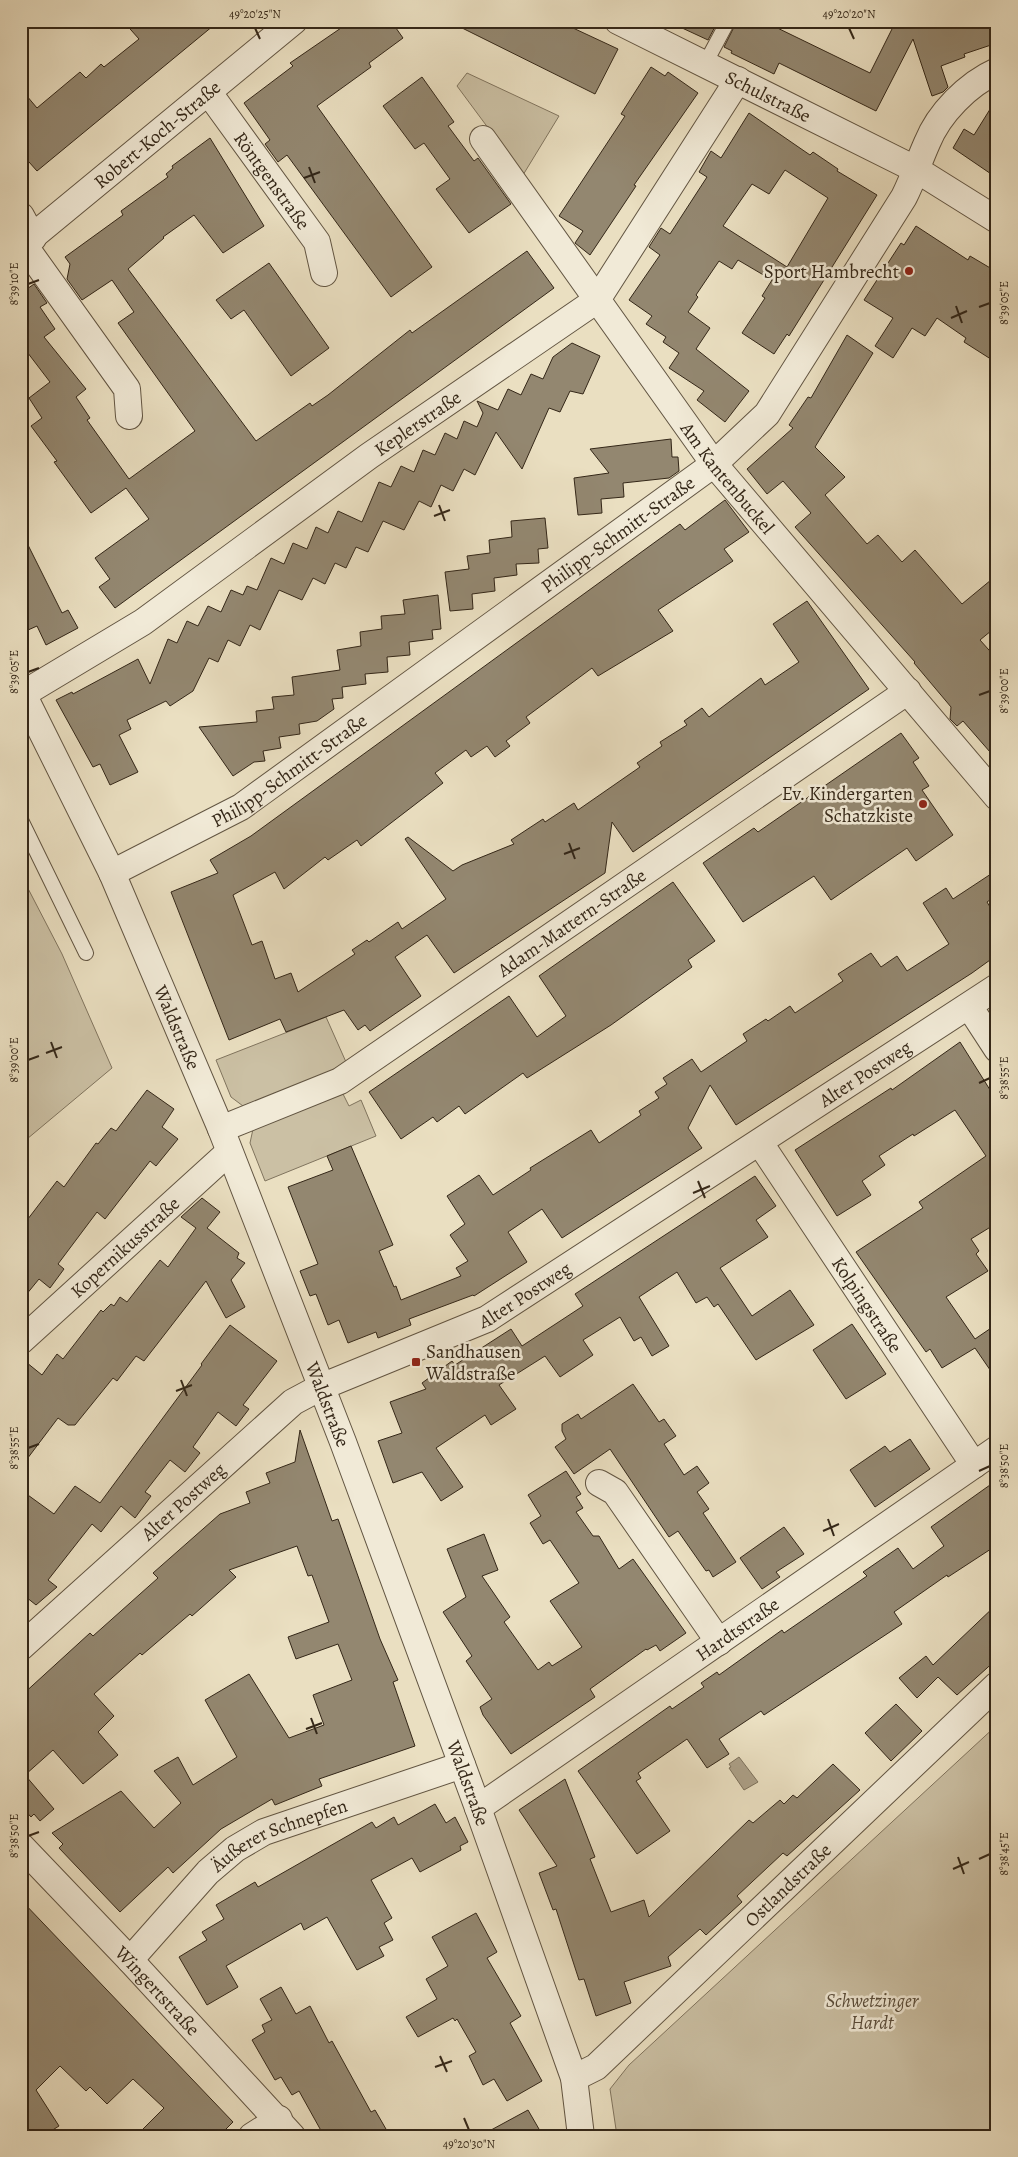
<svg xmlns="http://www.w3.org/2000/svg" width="1018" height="2157" font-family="Alegreya,serif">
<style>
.green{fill:#cbc0a4;stroke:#80745e}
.water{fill:#aca088;stroke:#7c705b}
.building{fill:#938770;stroke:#342718;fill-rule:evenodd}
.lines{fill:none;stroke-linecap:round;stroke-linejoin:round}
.service-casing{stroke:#625542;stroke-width:16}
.minor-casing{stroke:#625542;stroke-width:28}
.service{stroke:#f1ead7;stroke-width:14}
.minor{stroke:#f1ead7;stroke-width:26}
.ticks{fill:none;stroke:#342718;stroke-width:2}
.poi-dot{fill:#8f2418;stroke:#f1ead7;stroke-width:2}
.labels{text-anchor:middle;stroke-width:5;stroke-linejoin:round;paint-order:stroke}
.street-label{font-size:19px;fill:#342718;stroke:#f1ead7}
.poi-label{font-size:19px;fill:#342718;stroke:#f1ead7;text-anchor:end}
.park-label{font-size:19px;font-style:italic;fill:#5a4d3b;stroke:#f1ead7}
.neatline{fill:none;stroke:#342718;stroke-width:2}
.ticks-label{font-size:12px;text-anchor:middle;fill:#342718}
</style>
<rect width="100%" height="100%" fill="#eadfc1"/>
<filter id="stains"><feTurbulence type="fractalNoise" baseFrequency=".004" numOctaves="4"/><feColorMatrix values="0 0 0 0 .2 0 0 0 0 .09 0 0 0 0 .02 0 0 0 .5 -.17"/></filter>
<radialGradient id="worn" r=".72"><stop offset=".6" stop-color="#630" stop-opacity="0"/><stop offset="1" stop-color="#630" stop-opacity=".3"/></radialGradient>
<g class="green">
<polygon points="467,73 559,116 523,175 457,86"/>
<polygon points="21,875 62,954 112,1068 21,1144"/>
<polygon points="326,1017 346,1062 327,1073 243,1106 231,1097 216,1060"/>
<polygon points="343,1094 349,1106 361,1100 376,1136 265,1181 250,1143 253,1129"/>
<polygon points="997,1725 997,2136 617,2136 610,2089 629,2065"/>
</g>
<polygon class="water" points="739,1757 758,1782 744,1790 729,1768 731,1767 729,1764"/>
<g class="building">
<polygon points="123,21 219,21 37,171 21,153 21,89 37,108 80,72 86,78 101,64 104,67 139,39"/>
<polygon points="336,21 391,21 403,38 369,63 371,67 317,106 432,267 391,297 287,155 278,162 265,144 270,140 244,103 293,66 290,63 341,28"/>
<polygon points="448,21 558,21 618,49 595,94"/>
<polygon points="667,21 718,21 708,40"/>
<polygon points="737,21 763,21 870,73 896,21 997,21 997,43 964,54 965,57 941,66 948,87 943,92 932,96 913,39 876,111 779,63 774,74 731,53 732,51 724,47"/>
<polygon points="651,67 665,76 668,72 698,93 634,185 636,186 590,255 575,243 583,231 559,216 625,116 621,114"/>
<polygon points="422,77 454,122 448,126 474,161 478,158 511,204 469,233 436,189 450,179 424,143 415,149 383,106"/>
<polygon points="997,98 997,178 953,148 964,129 974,135"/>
<path d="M 749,113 L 810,155 L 813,152 L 838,169 L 837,171 L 877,195 L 789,336 L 787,334 L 774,354 L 742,333 L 765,298 L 762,296 L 772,280 L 738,260 L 732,269 L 719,261 L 696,295 L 698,297 L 688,312 L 710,328 L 696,349 L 749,391 L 725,422 L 697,400 L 704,391 L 669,368 L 679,353 L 663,342 L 666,337 L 646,324 L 652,316 L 629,300 L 660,255 L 649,247 L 661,228 L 670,234 L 707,177 L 699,172 L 711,151 L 721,158 ZM 785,170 L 828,198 L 787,267 L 723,226 L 752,184 L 769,194 Z"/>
<polygon points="210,138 264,226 223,253 194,215 163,237 164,238 128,269 256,441 310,403 312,406 328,395 410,330 412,333 527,251 554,288 115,608 99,587 110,579 95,558 149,519 126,488 91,513 54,462 57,461 31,426 42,418 29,398 50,382 21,344 21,281 27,289 34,284 47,303 40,307 55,329 44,337 86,389 76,397 90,418 87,420 129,479 195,431 118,323 134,312 112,280 82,300 67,279 70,264 65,257 123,215 121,211 168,177 166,174 173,168 172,166"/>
<polygon points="916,226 968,260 970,256 997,272 997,363 964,342 966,338 937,318 925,336 912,328 893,358 875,346 893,318 864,300 901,243 904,245"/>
<polygon points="269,263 329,348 291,376 244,310 231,319 216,300"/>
<polygon points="847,335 873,353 815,447 845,477 825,495 867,544 878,535 902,562 915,550 962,604 997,575 997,626 980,640 997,659 997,760 963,721 957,726 950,719 951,707 914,663 915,662 795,527 811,513 783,481 767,494 747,469 793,428 789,425 808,397 811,398"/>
<polygon points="572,343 600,356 583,394 570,391 560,412 549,408 522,469 496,432 475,475 464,469 453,491 441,485 431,507 419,501 404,530 383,521 368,552 356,547 346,568 335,563 325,584 313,578 302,600 279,590 260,630 250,625 240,646 228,640 218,662 209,658 193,691 170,706 166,701 127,720 131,729 119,735 138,772 110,785 100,764 93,767 56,700 72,692 73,694 138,659 150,684 168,639 177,643 187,621 198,626 208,606 221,612 231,590 243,595 247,586 257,590 271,558 284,564 293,543 307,549 316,527 328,533 338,511 362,522 379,482 391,487 401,466 414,472 423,450 435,455 445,433 457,439 464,421 477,427 483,413 477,401 498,410 508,389 521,395 531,374 543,379 553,357"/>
<polygon points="671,439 672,457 678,457 679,471 669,478 623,483 624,497 601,499 602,513 578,515 574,478 609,473 590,449"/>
<polygon points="725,500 749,532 724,549 733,561 658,610 673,631 598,676 592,668 526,717 530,723 506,741 510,746 495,757 487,746 471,757 466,750 435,773 443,783 361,846 357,840 328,860 325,857 284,889 275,872 233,895 252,945 262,941 275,979 291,973 298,992 355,954 352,950 367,940 369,942 398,922 402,929 446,899 405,839 408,837 453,871 462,865 514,844 511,840 543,819 545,822 574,803 578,810 640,767 637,763 662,746 660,742 687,725 684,721 702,708 709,717 761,678 765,685 799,662 773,624 807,601 869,689 633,852 612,822 605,873 454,973 427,935 395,957 421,996 370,1031 365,1025 358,1030 344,1010 286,1032 280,1019 229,1040 171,892 218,873 210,860 251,836 680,524 685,530"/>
<polygon points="545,518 548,548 538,549 539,563 516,564 517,575 494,578 495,591 472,594 473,609 450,611 445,572 469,569 467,556 490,553 489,540 512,537 511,521"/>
<polygon points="21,531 62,613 68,610 78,628 46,645 37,626 28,630 21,616"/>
<polygon points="438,595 441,629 432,630 433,639 409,642 410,655 387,657 388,672 365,674 366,684 342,687 343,698 332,699 334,709 317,721 299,724 300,734 279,737 281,748 263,751 265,761 254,762 233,776 199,727 257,722 256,711 274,709 272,697 294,695 292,677 340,670 337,650 361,646 360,632 382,629 381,616 405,614 403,600"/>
<polygon points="901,733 919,758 913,762 929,786 922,790 953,835 916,861 907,848 831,900 814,876 743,922 703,863 754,828 758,832"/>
<polygon points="997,870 997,895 987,902 997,918 997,955 972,973 736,1125 710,1085 688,1128 702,1148 562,1238 542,1209 508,1232 527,1262 474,1296 473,1295 409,1319 411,1325 378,1338 376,1332 348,1343 339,1320 328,1325 316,1294 310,1296 300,1271 318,1264 288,1187 333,1170 327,1156 351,1146 393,1245 379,1251 394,1287 396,1286 401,1300 461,1276 456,1268 468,1261 450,1235 465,1224 447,1196 479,1175 493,1195 531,1170 530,1168 591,1130 599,1143 641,1115 639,1111 659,1098 655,1092 667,1084 663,1078 692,1059 701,1072 747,1041 743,1034 766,1019 768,1021 790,1006 795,1013 843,981 838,974 871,953 881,967 897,956 907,971 949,944 923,903 946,888 953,899"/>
<polygon points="673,882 715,941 688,960 692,967 611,1025 527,1078 523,1073 465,1114 459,1106 437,1122 433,1117 401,1139 369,1092 509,996 537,1037 566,1016 539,976"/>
<polygon points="960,1042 997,1101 997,1223 971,1239 979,1251 976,1254 988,1271 946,1297 975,1339 997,1324 997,1380 975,1348 942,1368 930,1349 926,1352 856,1252 923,1208 919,1202 986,1156 955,1110 914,1136 913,1134 879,1156 885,1165 862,1181 871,1195 837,1216 795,1150 891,1088 892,1090"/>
<polygon points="147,1090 174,1109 162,1127 178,1139 156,1166 150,1161 105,1219 97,1212 58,1264 64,1269 50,1288 39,1279 21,1301 21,1228 57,1181 64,1187 96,1143 98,1144 111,1128 116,1131"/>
<polygon points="755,1176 776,1206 756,1220 768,1237 720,1268 752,1316 790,1290 814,1325 756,1360 718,1304 714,1307 707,1297 696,1303 677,1272 639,1297 669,1346 652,1356 641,1337 634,1341 620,1317 583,1340 593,1355 560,1377 545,1356 499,1385 516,1409 491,1425 485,1415 436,1448 463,1487 441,1501 422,1472 393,1483 378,1441 402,1433 390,1402 426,1389 422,1383 452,1361 455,1365 511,1329 522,1346 583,1306 575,1294"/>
<polygon points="202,1198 220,1212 207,1228 239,1253 237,1258 245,1263 231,1280 245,1307 226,1318 206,1281 144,1361 136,1356 117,1381 113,1378 75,1425 68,1425 58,1418 21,1467 21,1358 42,1375 57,1354 63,1359 101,1310 103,1312 111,1304 114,1306 120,1297 127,1302 160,1260 168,1267 196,1228 181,1217"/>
<polygon points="852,1324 886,1374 846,1399 813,1350"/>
<polygon points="230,1325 277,1361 243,1405 249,1409 236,1426 218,1412 193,1447 200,1453 185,1472 170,1460 145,1492 151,1496 135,1518 121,1506 101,1532 92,1524 48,1580 57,1587 36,1605 21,1593 21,1490 54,1514 75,1486 100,1503 202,1365 201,1364"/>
<polygon points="633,1384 659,1422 664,1419 676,1436 664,1444 684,1475 697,1466 709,1483 697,1492 709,1509 703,1513 736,1562 713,1577 709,1570 706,1571 678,1531 669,1537 610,1449 574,1474 555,1447 566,1439 562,1431 562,1424 578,1414 581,1419"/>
<polygon points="300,1430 332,1521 338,1519 380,1639 398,1680 393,1682 415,1746 319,1779 322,1786 275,1805 272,1799 221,1829 173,1873 168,1867 120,1912 59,1848 63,1844 52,1833 121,1791 154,1828 181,1803 154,1771 178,1757 193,1785 237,1757 205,1700 249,1674 289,1738 324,1725 313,1695 352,1680 338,1644 296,1659 288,1637 329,1622 312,1575 308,1576 297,1546 229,1570 236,1577 192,1616 190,1614 142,1655 140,1653 94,1694 114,1716 98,1732 118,1755 83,1784 53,1750 25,1775 54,1809 40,1821 34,1814 31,1817 21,1806 21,1696 90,1633 93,1636 158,1578 153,1573 220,1514 250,1503 246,1492 270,1483 266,1473 295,1462"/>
<polygon points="910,1439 930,1469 875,1507 850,1470 885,1446 890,1452"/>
<polygon points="566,1471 581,1494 576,1497 583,1508 576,1512 593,1536 599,1536 619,1569 633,1559 686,1633 660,1651 656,1645 647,1650 646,1649 590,1689 595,1697 511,1754 483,1715 480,1707 492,1699 466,1661 472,1656 443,1612 466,1597 447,1549 484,1534 498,1570 482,1576 510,1617 504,1622 538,1670 549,1662 552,1666 582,1647 550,1601 579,1583 550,1540 543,1544 530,1523 541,1516 528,1495"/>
<polygon points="997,1480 997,1545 948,1577 947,1575 894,1612 902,1624 764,1715 761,1711 719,1739 729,1754 707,1768 687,1739 638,1773 641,1778 636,1781 670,1831 637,1854 578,1771 670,1706 672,1709 704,1687 701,1683 717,1672 719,1675 782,1630 784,1633 867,1576 863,1572 898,1548 913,1569 944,1546 931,1527"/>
<polygon points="784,1527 804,1554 776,1572 780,1577 762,1589 740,1558"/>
<polygon points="997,1604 997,1659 957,1695 938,1677 917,1698 899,1678 926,1656 933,1665"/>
<polygon points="896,1704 922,1731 891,1761 865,1733"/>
<polygon points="833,1764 860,1790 787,1856 783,1853 737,1896 742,1902 706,1935 700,1929 668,1957 671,1966 624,1982 631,2003 596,2016 584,1979 579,1980 556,1909 553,1910 539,1873 557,1866 519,1810 565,1779 595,1857 590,1859 611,1912 644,1900 649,1917 749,1820 753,1823 780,1800 784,1804 793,1795 797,1798"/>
<polygon points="435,1804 446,1823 455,1817 468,1842 460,1846 461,1850 420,1872 412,1858 371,1880 392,1918 384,1923 393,1940 379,1947 384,1956 357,1970 327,1917 304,1930 301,1923 226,1966 238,1987 207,2005 179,1957 207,1940 202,1932 224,1919 216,1905 255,1882 258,1887 372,1822 376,1828 394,1817 398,1825"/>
<polygon points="21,1900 233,2122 219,2136 136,2136 164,2108 133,2079 107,2104 90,2087 86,2091 60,2066 36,2090 59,2126 43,2136 21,2136"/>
<polygon points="476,1913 497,1952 487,1958 521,2016 510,2023 542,2081 507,2101 494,2079 483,2085 469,2056 476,2052 457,2019 455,2021 453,2018 418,2037 406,2017 437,1999 426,1979 448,1966 432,1937"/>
<polygon points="281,1987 296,2014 310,2006 329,2043 332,2041 371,2112 375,2110 390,2136 324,2136 299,2091 292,2095 281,2077 275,2080 252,2040 265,2032 262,2025 272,2020 260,1999"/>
<polygon points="528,2110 543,2136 480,2136"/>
</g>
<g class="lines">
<defs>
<g id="service">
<polyline points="705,64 728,21"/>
<polyline points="21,820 86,953"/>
</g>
<g id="minor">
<path id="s1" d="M 618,21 L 917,170 L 997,220"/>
<path id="s2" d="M 209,93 L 317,242 L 324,273"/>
<path id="s3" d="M 483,139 L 714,464 L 997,797"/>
<polyline points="21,216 33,238"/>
<polyline points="24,245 127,389 129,416"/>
<path id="s4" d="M 21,246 L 294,21"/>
<path id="s5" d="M 21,690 L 112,873 L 221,1129 L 343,1442 L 478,1808 L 574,2078 L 581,2136"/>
<path id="s6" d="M 23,694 L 143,622 L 369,456 L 597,300 L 738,80"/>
<path id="s7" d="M 112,873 L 241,807 L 714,464 L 767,414 L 904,197 C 913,179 919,161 927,143 C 939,113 968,84 997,71"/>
<polyline points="969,1006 997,1049"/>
<path id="s8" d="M 221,1129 L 340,1081 L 908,691"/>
<path id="s9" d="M 760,1143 L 974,1465"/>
<path id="s10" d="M 21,1341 L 229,1152"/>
<polyline points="599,1483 615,1492 719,1642"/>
<path id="s11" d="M 21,1647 L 293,1402 L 321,1387 L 487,1319 L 997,987"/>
<path id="s12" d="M 478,1808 L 997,1449"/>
<path id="s13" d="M 21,1846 L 130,1960 L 292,2136"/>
<path id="s14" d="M 130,1960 L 208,1872 L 235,1849 L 264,1832 L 462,1765"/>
<path id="s15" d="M 574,2078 L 596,2067 L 997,1685"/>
<polyline points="252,2136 279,2119"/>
</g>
</defs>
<use href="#service" class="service-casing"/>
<use href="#minor" class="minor-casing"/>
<use href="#service" class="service"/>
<use href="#minor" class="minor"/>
</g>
<path class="ticks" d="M 255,28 L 260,39M 849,28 L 854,39M 309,167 L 315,183M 304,178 L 320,172M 28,284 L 39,280M 956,306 L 962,323M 979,307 L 990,303M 951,318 L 967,311M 439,505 L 445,521M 434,516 L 450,510M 28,672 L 39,668M 979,695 L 990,691M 569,843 L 575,859M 564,854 L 580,848M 51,1042 L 57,1058M 46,1053 L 62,1047M 28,1060 L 39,1056M 979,1083 L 990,1078M 698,1181 L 705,1198M 693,1193 L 710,1186M 181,1380 L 187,1396M 176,1391 L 192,1385M 28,1448 L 39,1444M 979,1471 L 990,1466M 828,1519 L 834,1536M 823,1531 L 839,1524M 311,1718 L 317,1734M 306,1729 L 322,1723M 28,1836 L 39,1832M 958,1857 L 964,1874M 979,1859 L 990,1854M 953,1869 L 969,1862M 440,2056 L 447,2072M 435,2067 L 452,2061M 464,2118 L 469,2130"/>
<g class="poi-dot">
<circle cx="909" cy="271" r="5"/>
<circle cx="923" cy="804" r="5"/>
<rect x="411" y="1357" width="10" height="10" rx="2.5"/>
</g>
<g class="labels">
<g class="street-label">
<text dy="7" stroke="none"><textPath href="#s1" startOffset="168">Schulstraße</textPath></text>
<text dy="7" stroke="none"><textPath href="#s4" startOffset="176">Robert-Koch-Straße</textPath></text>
<text dy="7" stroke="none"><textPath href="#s2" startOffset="108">Röntgenstraße</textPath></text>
<text dy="7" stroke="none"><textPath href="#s6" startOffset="479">Keplerstraße</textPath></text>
<text dy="7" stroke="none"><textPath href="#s3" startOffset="418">Am Kantenbuckel</textPath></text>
<text dy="7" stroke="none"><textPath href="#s7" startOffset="610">Philipp-Schmitt-Straße</textPath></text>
<text dy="7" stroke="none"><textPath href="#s7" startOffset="205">Philipp-Schmitt-Straße</textPath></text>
<text dy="7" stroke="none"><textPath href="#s8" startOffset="409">Adam-Mattern-Straße</textPath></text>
<text dy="7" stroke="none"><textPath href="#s5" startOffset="372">Waldstraße</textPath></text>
<text dy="7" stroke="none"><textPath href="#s11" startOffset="1028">Alter Postweg</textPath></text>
<text dy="7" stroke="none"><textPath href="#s10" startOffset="140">Kopernikusstraße</textPath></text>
<text dy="7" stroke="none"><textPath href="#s11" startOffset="622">Alter Postweg</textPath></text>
<text dy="7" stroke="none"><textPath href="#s9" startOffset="194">Kolpingstraße</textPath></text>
<text dy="7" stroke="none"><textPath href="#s5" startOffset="778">Waldstraße</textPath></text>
<text dy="7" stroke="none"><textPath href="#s11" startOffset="218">Alter Postweg</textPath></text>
<text dy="7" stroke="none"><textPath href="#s12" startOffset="315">Hardtstraße</textPath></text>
<text dy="7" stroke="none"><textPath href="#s5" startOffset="1182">Waldstraße</textPath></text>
<text dy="7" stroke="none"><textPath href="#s14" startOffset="199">Äußerer Schnepfen</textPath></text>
<text dy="7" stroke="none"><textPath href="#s15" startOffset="289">Ostlandstraße</textPath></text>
<text dy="7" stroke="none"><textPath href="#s13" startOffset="199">Wingertstraße</textPath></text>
</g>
<g class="poi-label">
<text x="899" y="278">Sport Hambrecht</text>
<text x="913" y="800">Ev. Kindergarten<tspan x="913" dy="22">Schatzkiste</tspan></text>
<text x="426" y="1358" text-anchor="start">Sandhausen<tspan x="426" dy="22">Waldstraße</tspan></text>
</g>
<g class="park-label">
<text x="872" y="2007">Schwetzinger<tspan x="872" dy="22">Hardt</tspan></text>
</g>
</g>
<rect width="1018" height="2157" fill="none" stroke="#eadfc1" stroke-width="55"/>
<rect x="28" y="28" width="962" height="2102" class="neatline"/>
<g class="ticks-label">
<text x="255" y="18">49°20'25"N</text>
<text x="849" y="18">49°20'20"N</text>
<text transform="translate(14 284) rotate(-90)" y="4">8°39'10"E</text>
<text transform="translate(1004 303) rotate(-90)" y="4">8°39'05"E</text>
<text transform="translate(14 672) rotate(-90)" y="4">8°39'05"E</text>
<text transform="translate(1004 691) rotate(-90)" y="4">8°39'00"E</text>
<text transform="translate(14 1060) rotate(-90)" y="4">8°39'00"E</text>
<text transform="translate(1004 1078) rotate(-90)" y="4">8°38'55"E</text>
<text transform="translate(14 1448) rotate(-90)" y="4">8°38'55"E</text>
<text transform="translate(1004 1466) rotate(-90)" y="4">8°38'50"E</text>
<text transform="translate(14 1836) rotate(-90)" y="4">8°38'50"E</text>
<text transform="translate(1004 1854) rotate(-90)" y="4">8°38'45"E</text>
<text x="469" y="2148">49°20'30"N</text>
</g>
<rect width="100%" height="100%" filter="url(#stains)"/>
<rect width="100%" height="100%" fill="url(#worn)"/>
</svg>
